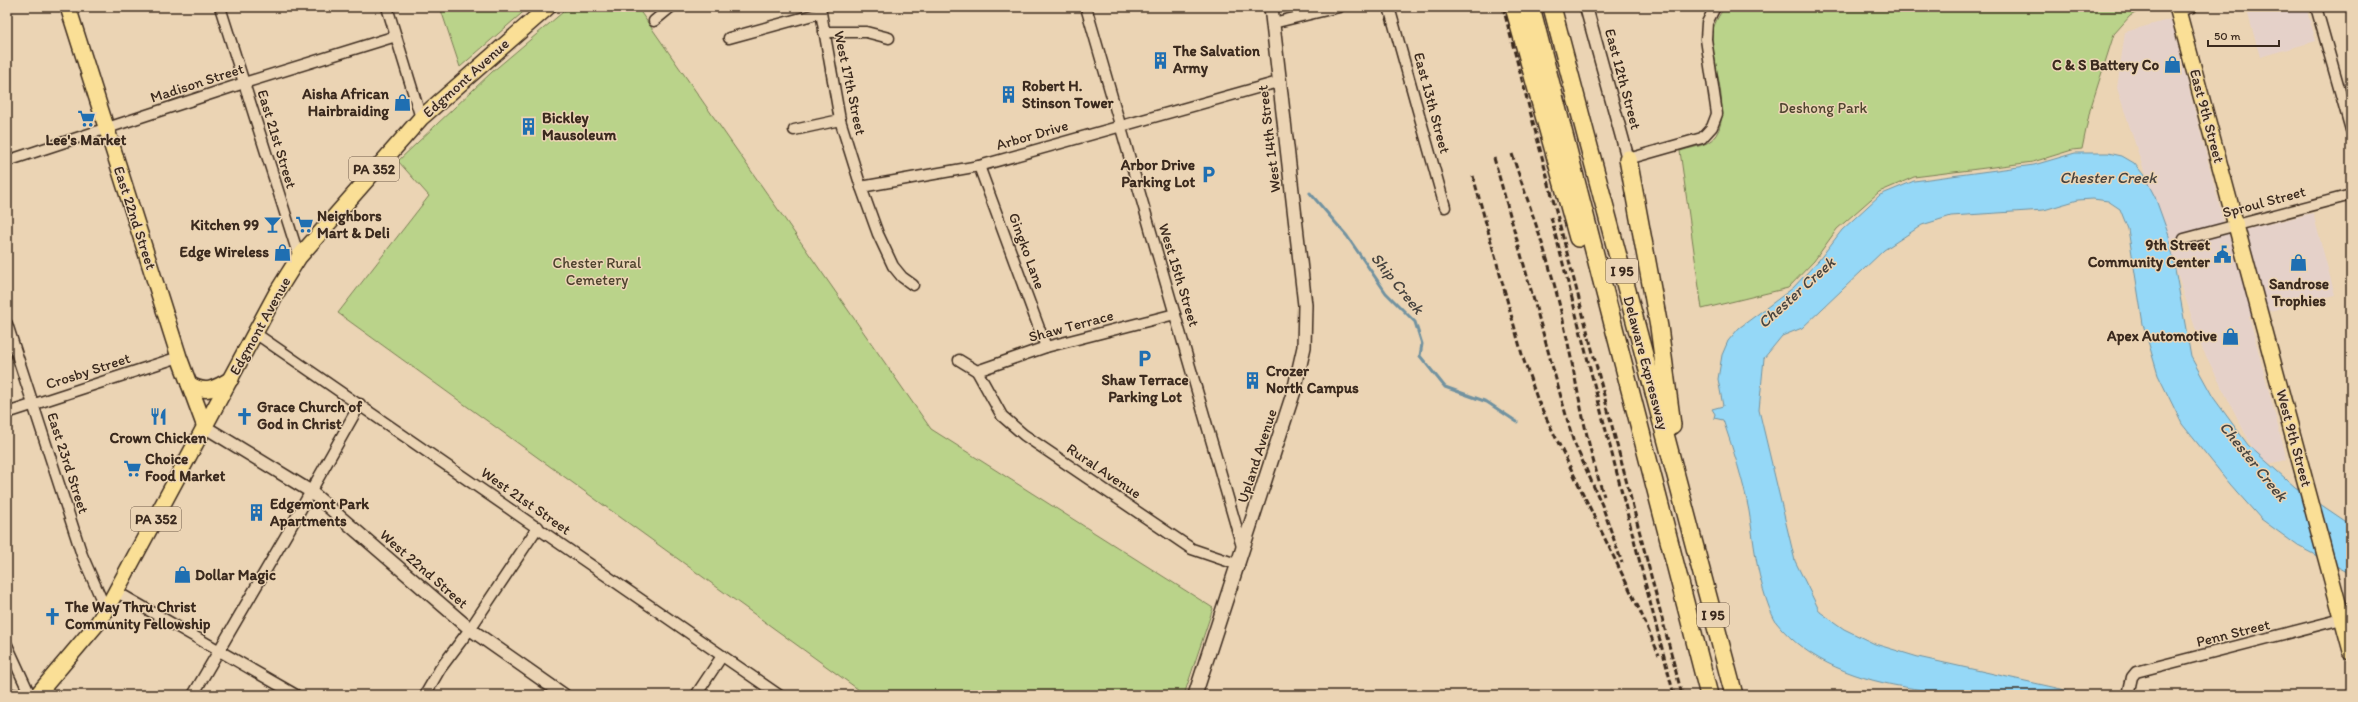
<svg xmlns="http://www.w3.org/2000/svg" width="2358" height="702" font-family="Itim,sans-serif">
<style>
.built{fill:#e5d1c9}
.green{fill:#bad38a;stroke:#7a7e54}
.water{fill:#95d8f7;stroke:#7192a0}
.lines{fill:none;stroke-linecap:round;stroke-linejoin:round}
.stream{stroke:#7192a0;stroke-width:3}
.minor-casing{stroke:#3b2a1e;stroke-width:13}
.tertiary-casing{stroke:#3b2a1e;stroke-width:15}
.secondary-casing{stroke:#3b2a1e;stroke-width:16}
.primary-casing{stroke:#3b2a1e;stroke-width:18}
.motorway-casing{stroke:#3b2a1e;stroke-width:20}
.minor{stroke:#ebd4b4;stroke-width:10}
.tertiary{stroke:#ebd4b4;stroke-width:12}
.secondary{stroke:#ebd4b4;stroke-width:13}
.primary{stroke:#fadf96;stroke-width:15}
.motorway{stroke:#fadf96;stroke-width:17}
.rail{stroke:#3b2a1e;stroke-width:3;stroke-dasharray:6 3;stroke-linecap:butt}
.labels{text-anchor:middle;stroke-width:3;stroke-linejoin:round;paint-order:stroke}
.shield{fill:#ebd4b4;stroke:#705d4b;stroke-width:1}
.shield-label{font-size:14px;font-weight:bold;fill:#3b2a1e}
.poi-label{font-size:15px;font-weight:bold;fill:#3b2a1e;stroke:#ebd4b4;text-anchor:start}
.street-label{font-size:15px;fill:#3b2a1e;stroke:#ebd4b4}
.park-label{font-size:15px;fill:#4e432e;stroke:#ebd4b4}
.water-label{font-size:16px;font-style:italic;fill:#48443f;stroke:#ebd4b4}
</style>
<rect width="100%" height="100%" fill="#ebd4b4"/>
<filter id="ink" filterUnits="userSpaceOnUse"><feTurbulence type="fractalNoise" baseFrequency=".025" numOctaves="2"/><feDisplacementMap in="SourceGraphic" scale="8" xChannelSelector="R" yChannelSelector="G"/><feConvolveMatrix kernelMatrix="1 2 1 2 8 2 1 2 1" color-interpolation-filters="sRGB"/></filter>
<g filter="url(#ink)">
<g class="built">
<polygon points="2246,7 2306,7 2316,41 2260,57"/>
<polygon points="2171,19 2227,234 2313,213 2335,295 2249,316 2287,460 2261,465 2201,346 2117,88 2125,32"/>
</g>
<g class="green">
<polygon points="440,7 529,7 460,67"/>
<polygon points="569,7 637,7 931,429 1213,608 1184,695 866,695 338,313 429,196 398,161 492,72"/>
<path d="M 1725,7 L 2146,7 L 2130,16 L 2114,34 L 2090,110 L 2082,149 L 2072,150 L 2033,162 L 1914,177 L 1879,192 L 1837,229 L 1814,261 L 1788,288 L 1702,309 L 1680,151 C 1689,148 1699,147 1707,143 C 1738,127 1711,62 1712,35 C 1713,25 1719,15 1725,7 Z"/>
</g>
<path class="water" d="M 2075,153 L 2108,153 L 2122,156 L 2134,163 L 2143,174 L 2155,197 L 2169,236 L 2191,357 L 2213,397 L 2248,445 L 2295,487 L 2351,525 L 2351,574 L 2298,546 L 2261,519 L 2230,484 L 2182,424 L 2158,375 L 2143,324 L 2128,229 L 2120,209 L 2108,201 L 2093,199 L 2078,200 L 2044,210 L 1951,216 L 1922,225 L 1884,250 L 1802,328 L 1782,336 L 1764,358 L 1759,410 L 1795,561 L 1820,612 L 1844,629 L 1875,644 L 1918,657 L 2061,689 L 2077,695 C 1979,695 1839,702 1776,622 C 1770,612 1765,596 1762,585 C 1755,561 1753,535 1749,511 C 1743,480 1733,449 1723,420 L 1714,418 L 1715,414 L 1712,409 L 1723,406 L 1718,379 L 1722,355 L 1728,341 L 1739,328 L 1793,288 L 1819,260 L 1842,230 L 1880,195 L 1914,181 L 2034,165 Z"/>
<g class="lines">
<polyline class="stream" points="1310,193 1347,236 1386,293 1415,322 1422,344 1420,356 1445,387 1487,402 1517,422"/>
<defs>
<g id="minor">
<polyline points="220,7 299,257"/>
<polyline points="387,7 421,118"/>
<polyline points="820,7 840,120 861,187 878,234 893,266 902,277 913,285"/>
<polyline points="1086,7 1243,550"/>
<polyline points="1389,7 1445,207"/>
<polyline points="2316,7 2351,130"/>
<polyline points="2178,11 2192,7"/>
<polyline points="654,21 671,7"/>
<polyline points="1273,23 1339,7"/>
<polyline points="824,32 866,32 889,38"/>
<polyline points="729,38 820,13"/>
<polyline points="794,130 840,120"/>
<polyline points="1628,159 1702,138 1712,127 1717,114 1706,39 1707,23 1715,7"/>
<polyline points="7,161 244,83 396,36"/>
<polyline points="979,166 1046,347"/>
<polyline points="861,187 979,166 1278,82"/>
<polyline points="2184,239 2351,195"/>
<polyline points="7,324 82,555 106,610"/>
<polyline points="255,333 779,695"/>
<polyline points="959,360 977,371 1002,416 1024,435 1192,549 1239,565"/>
<polyline points="977,371 1046,347 1175,314"/>
<polyline points="7,413 179,357"/>
<polyline points="117,592 296,695"/>
<polyline points="7,645 30,695"/>
<polyline points="7,693 17,695"/>
<polyline points="193,695 288,532 360,404"/>
<polyline points="425,695 440,669 470,629 538,527"/>
<polyline points="696,695 722,656"/>
<polyline points="2128,695 2132,677 2136,672 2342,619"/>
</g>
<g id="tertiary">
<polyline points="1586,7 1628,159"/>
<polyline points="205,427 310,491 470,629 564,695"/>
</g>
<polyline id="secondary" points="1195,695 1294,391 1304,347 1305,305 1271,7"/>
<g id="primary">
<polyline points="68,7 179,357 205,427"/>
<polyline points="2177,7 2351,651"/>
<path d="M 189,384 C 205,394 215,389 231,379"/>
<polyline points="37,695 97,624 106,610 277,292 299,257 421,118 548,7"/>
</g>
<g id="motorway">
<polyline points="1514,7 1578,238"/>
<polyline points="1531,7 1709,695"/>
<polyline points="1552,7 1734,695"/>
<polyline points="1628,159 1659,327 1672,425"/>
</g>
</defs>
<use href="#minor" class="minor-casing"/>
<use href="#tertiary" class="tertiary-casing"/>
<use href="#secondary" class="secondary-casing"/>
<use href="#primary" class="primary-casing"/>
<use href="#motorway" class="motorway-casing"/>
<use href="#minor" class="minor"/>
<use href="#tertiary" class="tertiary"/>
<use href="#secondary" class="secondary"/>
<use href="#primary" class="primary"/>
<use href="#motorway" class="motorway"/>
<g class="rail">
<polyline points="1503,7 1682,695"/>
<path d="M 1512,154 C 1530,208 1550,261 1562,316 C 1576,376 1584,438 1604,496"/>
<polyline points="1494,158 1573,440 1602,505 1622,563"/>
<polyline points="1473,176 1523,358 1538,401 1641,613 1659,655"/>
<polyline points="1551,217 1674,695"/>
</g>
</g>
</g>
<defs>
<symbol id="building-bare" viewBox="-9 -9 18 18"><path d="M-4-6H4V6H1V3H-1V6H-4ZM-2.5-4.3h1.7v1.8h-1.7ZM.8-4.3h1.7v1.8H.8ZM-2.5-1h1.7V.8h-1.7ZM.8-1h1.7V.8H.8Z" fill="#1f6fb2" stroke="#ebd4b4" stroke-width="2.5" paint-order="stroke"/></symbol>
<symbol id="shop-bare" viewBox="-9 -9 18 18"><path d="M-5-2.5h2.3a2.7 3.5 0 0 1 5.4 0H5L5.5 6h-11ZM-1.5-2.5h3a1.5 2.3 0 0 0-3 0Z" fill="#1f6fb2" stroke="#ebd4b4" stroke-width="2.5" paint-order="stroke"/></symbol>
<symbol id="supermarket-bare" viewBox="-9 -9 18 18"><path d="M-6-5.5h2.5l.6 2H6L4.5 2H-2.5L-4.4-4H-6ZM-1.5 3.2a1.3 1.3 0 1 0 .1 0ZM3 3.2a1.3 1.3 0 1 0 .1 0Z" fill="#1f6fb2" stroke="#ebd4b4" stroke-width="2.5" paint-order="stroke"/></symbol>
<symbol id="parking-bare" viewBox="-9 -9 18 18"><path d="M-3.5-5.5H1a3.5 3.5 0 0 1 0 7H-1V5.5H-3.5ZM-1-3.4V-.6H.8a1.4 1.4 0 0 0 0-2.8Z" fill="#1f6fb2" stroke="#ebd4b4" stroke-width="2.5" paint-order="stroke"/></symbol>
<symbol id="bar-bare" viewBox="-9 -9 18 18"><path d="M-6-5H6L.8 .8V4.5H3.5V6h-7V4.5H-.8V.8Z" fill="#1f6fb2" stroke="#ebd4b4" stroke-width="2.5" paint-order="stroke"/></symbol>
<symbol id="civic-bare" viewBox="-9 -9 18 18"><path d="M-.6-6.5H3V-4.5H.6V-3L4-1V1h2V6H-6V1h2V-1L-.6-3ZM-1.2 2.5V6h2.4V2.5Z" fill="#1f6fb2" stroke="#ebd4b4" stroke-width="2.5" paint-order="stroke"/></symbol>
<symbol id="church-bare" viewBox="-9 -9 18 18"><path d="M-1.2-6h2.4v3.5h3.3v2.4h-3.3V6h-2.4V-.1h-3.3v-2.4h3.3Z" fill="#1f6fb2" stroke="#ebd4b4" stroke-width="2.5" paint-order="stroke"/></symbol>
<symbol id="restaurant-bare" viewBox="-9 -9 18 18"><path d="M-5-6h1v4h1v-4h1v4h1v-4h1v5L-1.5 .5V6h-2V.5L-5-1ZM5-6V6H3V1.5H1.5Q1.5-4 5-6Z" fill="#1f6fb2" stroke="#ebd4b4" stroke-width="2.5" paint-order="stroke"/></symbol>
</defs>
<g fill-rule="evenodd">
<use href="#building-bare" x="1148" y="48" width="25" height="25"/>
<use href="#shop-bare" x="2160" y="52" width="25" height="25"/>
<use href="#building-bare" x="996" y="82" width="25" height="25"/>
<use href="#shop-bare" x="390" y="90" width="25" height="25"/>
<use href="#supermarket-bare" x="74" y="106" width="25" height="25"/>
<use href="#building-bare" x="516" y="114" width="25" height="25"/>
<use href="#parking-bare" x="1196" y="162" width="25" height="25"/>
<use href="#bar-bare" x="260" y="212" width="25" height="25"/>
<use href="#supermarket-bare" x="292" y="212" width="25" height="25"/>
<use href="#shop-bare" x="270" y="240" width="25" height="25"/>
<use href="#civic-bare" x="2210" y="242" width="25" height="25"/>
<use href="#shop-bare" x="2286" y="250" width="25" height="25"/>
<use href="#shop-bare" x="2218" y="324" width="25" height="25"/>
<use href="#parking-bare" x="1132" y="346" width="25" height="25"/>
<use href="#building-bare" x="1240" y="368" width="25" height="25"/>
<use href="#church-bare" x="232" y="404" width="25" height="25"/>
<use href="#restaurant-bare" x="146" y="404" width="25" height="25"/>
<use href="#supermarket-bare" x="120" y="456" width="25" height="25"/>
<use href="#building-bare" x="244" y="500" width="25" height="25"/>
<use href="#shop-bare" x="170" y="562" width="25" height="25"/>
<use href="#church-bare" x="40" y="604" width="25" height="25"/>
</g>
<g class="labels">
<g class="shield">
<rect x="349" y="157" width="50" height="24" rx="3"/>
<rect x="1606" y="259" width="32" height="24" rx="3"/>
<rect x="131" y="507" width="50" height="24" rx="3"/>
<rect x="1697" y="603" width="32" height="24" rx="3"/>
</g>
<g class="shield-label">
<text x="374" y="174">PA 352</text>
<text x="1622" y="276">I 95</text>
<text x="156" y="524">PA 352</text>
<text x="1713" y="620">I 95</text>
</g>
<g class="poi-label">
<text x="1173" y="56">The Salvation<tspan x="1173" dy="17">Army</tspan></text>
<text x="2159" y="70" text-anchor="end">C &amp; S Battery Co</text>
<text x="1022" y="91">Robert H.<tspan x="1022" dy="17">Stinson Tower</tspan></text>
<text x="389" y="99" text-anchor="end">Aisha African<tspan x="389" dy="17">Hairbraiding</tspan></text>
<text x="542" y="123">Bickley<tspan x="542" dy="17">Mausoleum</tspan></text>
<text x="86" y="145" text-anchor="middle">Lee's Market</text>
<text x="1195" y="170" text-anchor="end">Arbor Drive<tspan x="1195" dy="17">Parking Lot</tspan></text>
<text x="317" y="221">Neighbors<tspan x="317" dy="17">Mart &amp; Deli</tspan></text>
<text x="259" y="230" text-anchor="end">Kitchen 99</text>
<text x="2210" y="250" text-anchor="end">9th Street<tspan x="2210" dy="17">Community Center</tspan></text>
<text x="269" y="257" text-anchor="end">Edge Wireless</text>
<text x="2299" y="289" text-anchor="middle">Sandrose<tspan x="2299" dy="17">Trophies</tspan></text>
<text x="2217" y="341" text-anchor="end">Apex Automotive</text>
<text x="1266" y="376">Crozer<tspan x="1266" dy="17">North Campus</tspan></text>
<text x="1145" y="385" text-anchor="middle">Shaw Terrace<tspan x="1145" dy="17">Parking Lot</tspan></text>
<text x="257" y="412">Grace Church of<tspan x="257" dy="17">God in Christ</tspan></text>
<text x="158" y="443" text-anchor="middle">Crown Chicken</text>
<text x="145" y="464">Choice<tspan x="145" dy="17">Food Market</tspan></text>
<text x="270" y="509">Edgemont Park<tspan x="270" dy="17">Apartments</tspan></text>
<text x="195" y="580">Dollar Magic</text>
<text x="65" y="612">The Way Thru Christ<tspan x="65" dy="17">Community Fellowship</tspan></text>
</g>
<g class="street-label">
<text transform="translate(466 78) rotate(-42)" y="5">Edgmont Avenue</text>
<text transform="translate(1623 79) rotate(75)" y="5">East 12th Street</text>
<text transform="translate(197 83) rotate(-18)" y="5">Madison Street</text>
<text transform="translate(850 83) rotate(78)" y="5">West 17th Street</text>
<text transform="translate(1432 103) rotate(75)" y="5">East 13th Street</text>
<text transform="translate(2207 116) rotate(75)" y="5">East 9th Street</text>
<text transform="translate(1032 135) rotate(-16)" y="5">Arbor Drive</text>
<text transform="translate(277 139) rotate(73)" y="5">East 21st Street</text>
<text transform="translate(1269 139) rotate(-97)" y="5">West 14th Street</text>
<text transform="translate(2264 202) rotate(-15)" y="5">Sproul Street</text>
<text transform="translate(135 218) rotate(72)" y="5">East 22nd Street</text>
<text transform="translate(1027 251) rotate(70)" y="5">Gingko Lane</text>
<text transform="translate(1179 275) rotate(73)" y="5">West 15th Street</text>
<text transform="translate(260 326) rotate(-61)" y="5">Edgmont Avenue</text>
<text transform="translate(1071 326) rotate(-15)" y="5">Shaw Terrace</text>
<text transform="translate(1646 363) rotate(75)" y="5">Delaware Expressway</text>
<text transform="translate(88 371) rotate(-18)" y="5">Crosby Street</text>
<text transform="translate(2294 438) rotate(75)" y="5">West 9th Street</text>
<text transform="translate(1257 456) rotate(-72)" y="5">Upland Avenue</text>
<text transform="translate(68 463) rotate(72)" y="5">East 23rd Street</text>
<text transform="translate(1104 471) rotate(34)" y="5">Rural Avenue</text>
<text transform="translate(526 501) rotate(35)" y="5">West 21st Street</text>
<text transform="translate(424 569) rotate(41)" y="5">West 22nd Street</text>
<text transform="translate(2233 633) rotate(-14)" y="5">Penn Street</text>
</g>
<g class="park-label">
<text x="1823" y="113">Deshong Park</text>
<text x="597" y="268">Chester Rural<tspan x="597" dy="17">Cemetery</tspan></text>
</g>
<g class="water-label">
<text x="2108" y="183">Chester Creek</text>
<text transform="translate(1398 283) rotate(51)" y="6">Ship Creek</text>
<text transform="translate(1796 292) rotate(-42)" y="6">Chester Creek</text>
<text transform="translate(2254 461) rotate(51)" y="6">Chester Creek</text>
</g>
</g>
<rect width="2358" height="702" fill="none" stroke="#ebd4b4" stroke-width="24"/>
<rect x="12" y="12" width="2334" height="678" fill="none" stroke="#3b2a1e" stroke-width="1.5" filter="url(#ink)"/>
<path d="M2208 40v6h71v-6" fill="none" stroke="#3b2a1e" stroke-width="2"/>
<text x="2214" y="40" font-size="12" fill="#3b2a1e" stroke="#ebd4b4" stroke-width="3" paint-order="stroke">50 m</text>
</svg>
